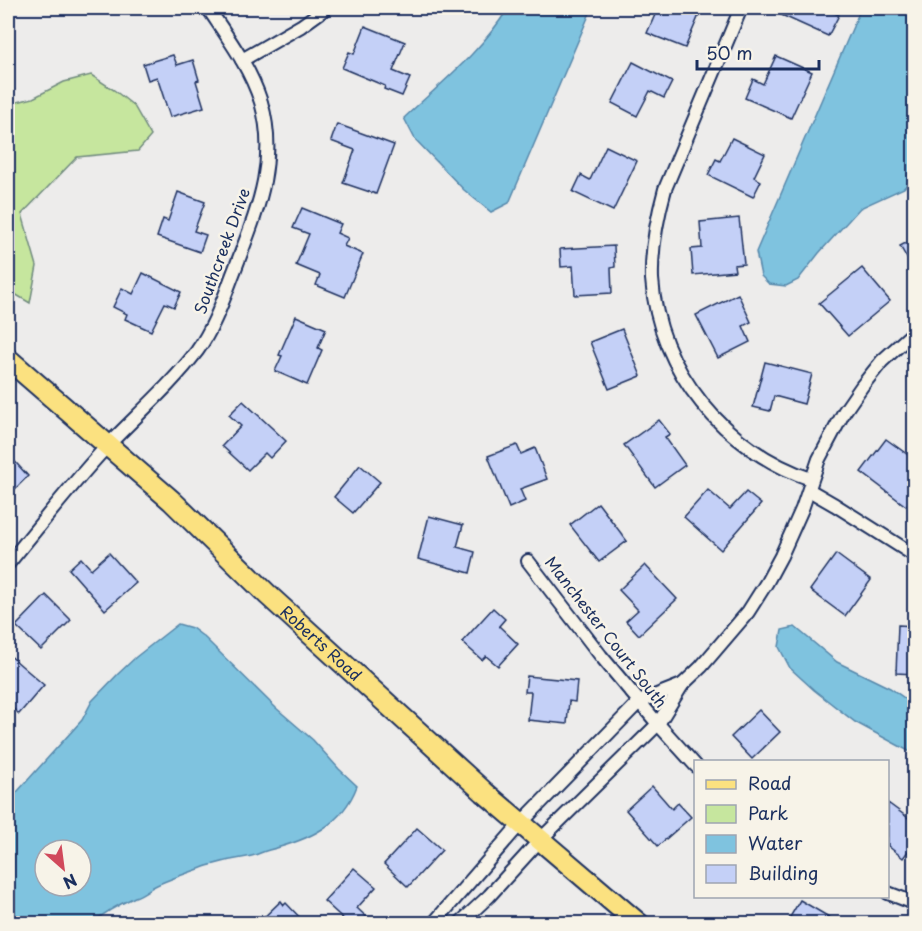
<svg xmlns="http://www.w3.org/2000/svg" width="922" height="931" font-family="'Playpen Sans',sans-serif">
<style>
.green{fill:#c6e69e;stroke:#708a7e;stroke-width:1.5}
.water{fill:#7fc3df;stroke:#5788ab;stroke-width:1.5;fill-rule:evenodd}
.building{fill:#c4d0f7;stroke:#1b2f5e;stroke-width:1.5}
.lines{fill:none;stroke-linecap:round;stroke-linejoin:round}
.minor-casing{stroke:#1b2f5e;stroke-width:16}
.primary-casing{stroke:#1b2f5e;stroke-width:24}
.minor{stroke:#f7f3e8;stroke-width:12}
.primary{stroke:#fbe180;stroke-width:20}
.labels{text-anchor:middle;stroke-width:5;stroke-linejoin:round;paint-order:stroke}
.street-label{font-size:16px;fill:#1b2f5e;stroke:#f7f3e8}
</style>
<rect width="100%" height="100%" fill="#edeceb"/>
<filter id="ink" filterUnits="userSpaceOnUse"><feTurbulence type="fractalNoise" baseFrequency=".0167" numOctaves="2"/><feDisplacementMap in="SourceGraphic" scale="12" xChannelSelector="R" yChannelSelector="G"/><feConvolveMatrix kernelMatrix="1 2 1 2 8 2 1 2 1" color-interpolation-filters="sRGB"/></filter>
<g filter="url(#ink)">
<polygon class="green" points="91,75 114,90 134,106 151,136 138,151 77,157 22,214 37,266 30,303 8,290 8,106 9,104 33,98 64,82"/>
<g class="water">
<path d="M 508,8 L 592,8 L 509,203 L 491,212 L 464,190 L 415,139 L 404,118 C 440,84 483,50 508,8 Z"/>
<polygon points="861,8 914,8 914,98 913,117 914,121 914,175 904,188 860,208 819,253 798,280 786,286 769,284 761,276 756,252"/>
<path d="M 178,624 L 192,628 L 204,637 L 276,708 L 313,740 L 339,769 L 357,786 C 342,826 308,840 269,850 C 261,852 255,856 247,857 C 233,859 220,862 207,866 C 191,872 175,877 159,884 C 151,887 144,894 135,897 C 120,904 105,912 92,923 L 8,923 L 8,802 L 82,720 L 92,701 L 118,674 L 136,657 ZM 45,850 L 81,850 L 81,886 L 45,886 Z"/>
<polygon points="795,627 837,662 890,688 914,705 914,754 855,722 814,690 790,668 779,647 782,630"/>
</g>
<g class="building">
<polygon points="658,8 702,8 685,48 647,33"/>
<polygon points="766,8 834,8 832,12 839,15 828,36"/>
<polygon points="365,26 405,42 393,71 410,78 402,96 384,89 385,86 342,68 349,52 354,54"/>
<polygon points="173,55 177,65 193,60 199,80 196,81 204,107 170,117 157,77 148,80 143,64"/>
<polygon points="776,56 812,72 791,118 745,98 753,79 763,84"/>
<polygon points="633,62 672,82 664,98 650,91 637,116 612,103"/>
<polygon points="337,124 394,145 376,194 343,183 355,150 331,141"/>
<polygon points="732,138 765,154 754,177 761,181 753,197 708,175 716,159 720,161"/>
<polygon points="606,146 637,161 613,211 573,192 581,175 590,180"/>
<polygon points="178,192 205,202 194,231 206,235 200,252 157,237 163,219 168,221"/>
<polygon points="302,208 341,224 337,233 348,238 344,246 363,254 345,297 316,285 320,275 296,265 309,234 293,228"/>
<polygon points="739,218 744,264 734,265 735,271 693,275 691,249 702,248 700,222"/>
<polygon points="915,238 915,272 900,246"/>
<polygon points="614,246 615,267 611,268 612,293 575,295 573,266 561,267 560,249"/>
<polygon points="862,268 890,301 848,336 819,303"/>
<polygon points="143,273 181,292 174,307 165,303 151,331 125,319 127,314 113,307 122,288 133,294"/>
<polygon points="738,294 751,322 743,326 750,342 718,358 696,315"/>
<polygon points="296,316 326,329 318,348 322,350 307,385 275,371 282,356 279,355"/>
<polygon points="622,329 641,376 609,389 590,342"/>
<polygon points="765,362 812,374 804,404 774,396 770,411 753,407"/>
<polygon points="243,401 286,441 270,458 265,453 248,470 222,446 241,426 229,415"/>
<polygon points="659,420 670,434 665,437 685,465 655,487 624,445"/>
<polygon points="886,439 915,460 915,495 906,506 861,472"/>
<polygon points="517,445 521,454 535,448 547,479 520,489 525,501 509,508 488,456"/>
<polygon points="8,454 28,476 8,496"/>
<polygon points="360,465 380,482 353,513 334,497"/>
<polygon points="708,490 730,509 746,492 761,504 721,550 684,517"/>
<polygon points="598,503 627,541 599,562 570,525"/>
<polygon points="429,516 463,525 457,547 475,552 470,573 418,559"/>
<polygon points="109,553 136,583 105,610 69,569 81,558 91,569"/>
<polygon points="836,554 871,580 845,616 810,590"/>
<polygon points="645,565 677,599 639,635 626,621 638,610 619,590"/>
<polygon points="46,595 71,620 41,650 16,626"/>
<polygon points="493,608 505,619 499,626 518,644 498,666 486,656 482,660 462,642"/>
<polygon points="898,625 915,626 915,674 896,673"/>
<polygon points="8,654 44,685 19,714 8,704"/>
<polygon points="527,676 577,681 575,702 569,701 567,724 528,720 531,692 525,692"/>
<polygon points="759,710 780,732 752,759 731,737"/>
<polygon points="652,786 672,809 678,803 691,817 658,846 626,810"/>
<polygon points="888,803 915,823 915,842 903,858 888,846"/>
<polygon points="417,828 442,850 408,887 384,864"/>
<polygon points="354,868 376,887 357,908 374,924 349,924 324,901"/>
<polygon points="800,900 841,924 786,924"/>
<polygon points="281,901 284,905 286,903 306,924 257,924"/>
</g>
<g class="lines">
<defs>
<g id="minor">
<path d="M 741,8 L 665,189 C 657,218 651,249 652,279 C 658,371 726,451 811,479"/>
<polyline points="242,60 301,26 326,8"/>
<polyline points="809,490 835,505 914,555"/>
<polyline points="528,561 601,656 658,724 696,766"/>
<path d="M 8,564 C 41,524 74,481 110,443 C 139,413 172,384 197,351 C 215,326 224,297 235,269 C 256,213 279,163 261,102 C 250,67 228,38 208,8"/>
<polyline points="888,893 914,903"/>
<polyline points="433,924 520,824 639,702 682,685"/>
<polyline points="459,924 489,896 540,840 658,724 682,685 701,667 748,612 767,582 781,556 802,509 819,459 844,412 862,386 882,361 914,332"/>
</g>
<g id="primary">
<path id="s1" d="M 8,359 L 172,501 L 268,595 L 484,792 L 639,924"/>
</g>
</defs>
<use href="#minor" class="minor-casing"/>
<use href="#primary" class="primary-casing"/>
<use href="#minor" class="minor"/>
<use href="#primary" class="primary"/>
</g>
</g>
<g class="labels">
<g class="street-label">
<text transform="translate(222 251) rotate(-70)" y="6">Southcreek Drive</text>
<text transform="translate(606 632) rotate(52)" y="6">Manchester Court South</text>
<text dy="6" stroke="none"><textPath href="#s1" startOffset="423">Roberts Road</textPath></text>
</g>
</g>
<rect width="922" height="931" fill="none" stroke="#f7f3e8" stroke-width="30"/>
<rect x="15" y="15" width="892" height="901" fill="none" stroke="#1b2f5e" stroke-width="2" filter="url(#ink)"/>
<rect x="694" y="760" width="195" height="138" fill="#f7f3e8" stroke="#9fa5b1" stroke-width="1.5"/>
<rect x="706" y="780" width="30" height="9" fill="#fbe180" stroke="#9fa5b1" stroke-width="1.5"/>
<text x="748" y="790" font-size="18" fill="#1b2f5e">Road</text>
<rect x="706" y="805" width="30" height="18" fill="#c6e69e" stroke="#9fa5b1" stroke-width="1.5"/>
<text x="748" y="820" font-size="18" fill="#1b2f5e">Park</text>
<rect x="706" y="835" width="30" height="18" fill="#7fc3df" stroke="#9fa5b1" stroke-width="1.5"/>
<text x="748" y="850" font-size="18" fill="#1b2f5e">Water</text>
<rect x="706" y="865" width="30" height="18" fill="#c4d0f7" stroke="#9fa5b1" stroke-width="1.5"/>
<text x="748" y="880" font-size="18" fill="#1b2f5e">Building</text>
<g transform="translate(63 868) rotate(152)"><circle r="28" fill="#f7f3e8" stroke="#9fa5b1" stroke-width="1.5"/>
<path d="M0-4.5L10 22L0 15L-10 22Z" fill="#d1495b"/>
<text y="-9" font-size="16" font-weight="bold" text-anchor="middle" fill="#1b2f5e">N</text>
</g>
<path d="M697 60v9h122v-9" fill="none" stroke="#1b2f5e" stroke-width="3"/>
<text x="706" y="60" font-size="18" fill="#1b2f5e" stroke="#f7f3e8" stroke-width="4.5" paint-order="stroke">50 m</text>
</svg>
